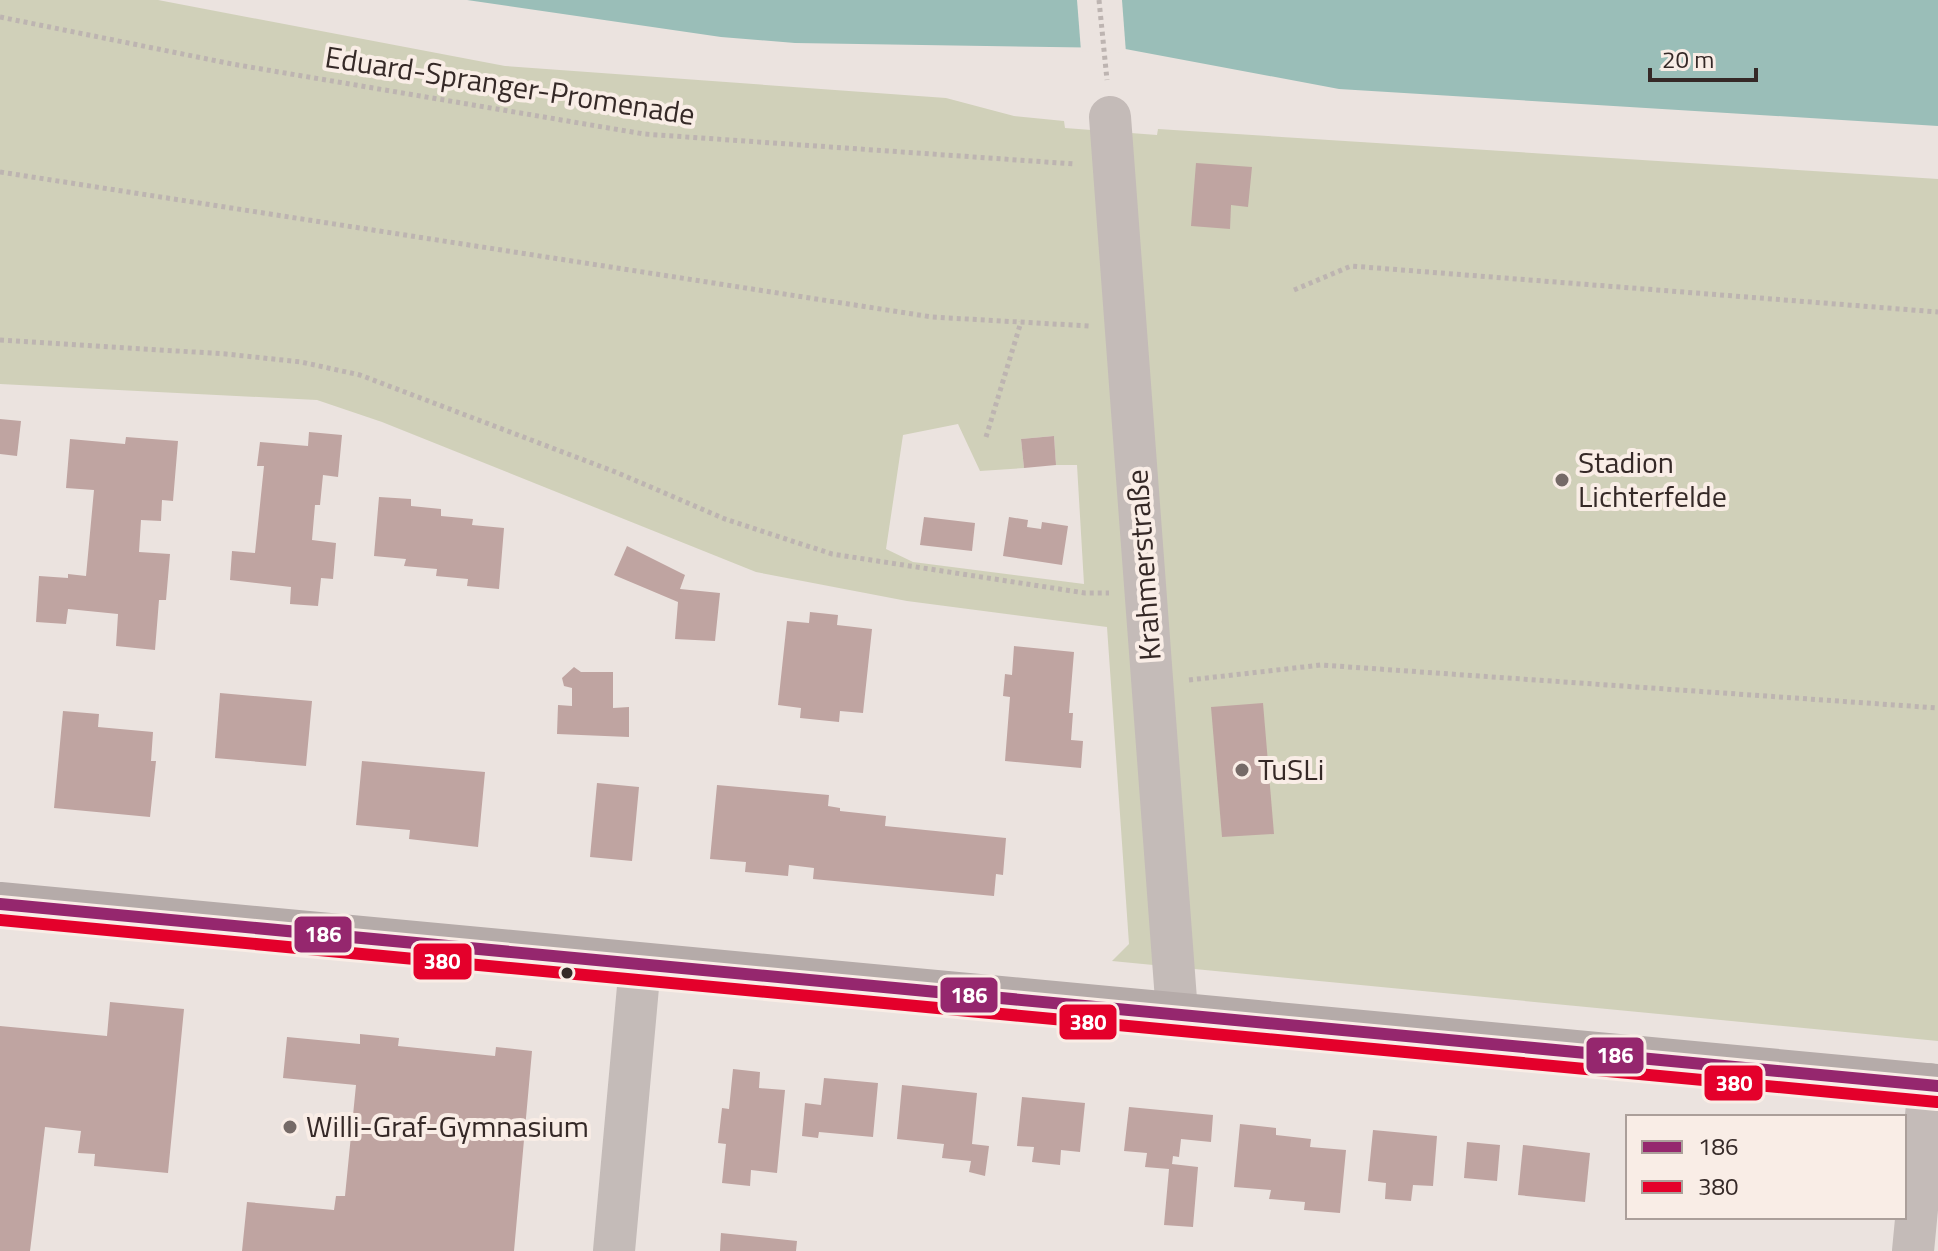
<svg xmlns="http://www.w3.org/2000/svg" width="1938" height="1251" font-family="'Titillium Web',sans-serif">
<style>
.green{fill:#d0d0b9;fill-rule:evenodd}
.water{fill:#9abeb8}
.pier{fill:#ebe3df}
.building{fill:#bfa4a1}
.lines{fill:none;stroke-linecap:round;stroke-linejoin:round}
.path{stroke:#bdb4b1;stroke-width:5;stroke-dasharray:4 4;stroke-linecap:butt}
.street{stroke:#c4bbb8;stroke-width:42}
.secondary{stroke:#b5aba9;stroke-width:44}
.bus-1-casing{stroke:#f9ede6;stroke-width:18}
.bus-2-casing{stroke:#f9ede6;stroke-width:18}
.bus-1{stroke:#95276e;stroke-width:12}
.bus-2{stroke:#e4002b;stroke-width:12}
.poi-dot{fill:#756a67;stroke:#f9ede6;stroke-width:3}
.bus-dot{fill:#352927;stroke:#f9ede6;stroke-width:3}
.labels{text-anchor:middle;stroke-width:8;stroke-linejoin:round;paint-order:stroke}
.street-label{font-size:30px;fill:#352927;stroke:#f9ede6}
.poi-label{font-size:30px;fill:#352927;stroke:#f9ede6;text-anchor:start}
.line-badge{stroke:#f9ede6;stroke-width:3}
.badge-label{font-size:22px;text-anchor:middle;font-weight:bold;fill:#fff}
</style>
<rect width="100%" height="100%" fill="#ebe3df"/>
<path class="green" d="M 0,0 L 158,0 L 505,66 L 946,98 L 1014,116 L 1064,121 L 1065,128 L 1157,135 L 1158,129 L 1938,179 L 1938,1041 L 1112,961 L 1129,944 L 1107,627 L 907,601 L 756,572 L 382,422 L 317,400 L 0,384 ZM 958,424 L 980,471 L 1024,468 L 1021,439 L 1054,436 L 1056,465 L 1077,465 L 1084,584 L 913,562 L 886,549 L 903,435 Z"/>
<polygon class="water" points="467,0 1938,0 1938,126 1339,89 1120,48 795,43 721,37"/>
<polygon class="pier" points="1077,0 1122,0 1126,53 1081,51"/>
<g class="building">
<polygon points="1196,163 1252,167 1248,207 1231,205 1230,229 1191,226"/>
<polygon points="0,419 21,421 17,456 0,454"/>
<polygon points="309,432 342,435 338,477 323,475 320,505 315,505 312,540 336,543 333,579 321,578 318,606 290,604 291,587 230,580 232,551 255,553 264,466 257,466 260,442 308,446"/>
<polygon points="1054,436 1056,465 1024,468 1021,439"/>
<polygon points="126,437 178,441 173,501 162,500 161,521 141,520 139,552 170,554 166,600 159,600 155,650 116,646 118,614 68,609 66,624 36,622 39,576 68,578 68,574 86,576 94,490 66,488 70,439 125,444"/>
<polygon points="379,497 411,499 411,506 441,509 441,516 473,519 472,525 504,528 499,589 467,586 468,579 436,576 437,569 404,566 406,559 374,556"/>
<polygon points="924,517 975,523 972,551 920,545"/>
<polygon points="1009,517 1028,520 1027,527 1041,529 1042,522 1068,526 1062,565 1003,556"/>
<polygon points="627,546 685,575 680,589 720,593 715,641 675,639 678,602 614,575"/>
<polygon points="810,612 838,615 837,625 872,629 863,713 840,711 839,722 800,718 801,708 778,705 787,621 809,623"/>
<polygon points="1014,646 1074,652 1069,713 1073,713 1071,740 1083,741 1081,768 1005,761 1010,697 1003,696 1005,674 1012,675"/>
<polygon points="574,667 581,672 613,672 613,708 629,707 629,737 557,734 558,705 572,706 572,688 564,686 562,678"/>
<polygon points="220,693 312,701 306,766 215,758"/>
<polygon points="1263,703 1274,834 1222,837 1211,707"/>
<polygon points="63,711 99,714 98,727 153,732 151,761 156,761 150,817 54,808"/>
<polygon points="362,761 485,772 478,847 409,839 410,830 356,825"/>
<polygon points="597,783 639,787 632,861 590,857"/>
<polygon points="717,785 829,795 828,806 840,808 840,811 886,816 885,826 1006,838 1003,875 996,874 994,896 813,879 814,868 789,865 788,876 745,872 746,862 710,859"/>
<polygon points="110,1002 184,1009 168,1173 94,1166 95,1154 78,1153 81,1131 45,1127 30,1251 0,1251 0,1026 107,1036"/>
<polygon points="360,1034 399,1038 398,1046 495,1056 496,1047 532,1051 514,1251 242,1251 247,1202 334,1210 336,1196 345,1196 356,1085 283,1078 287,1037 360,1044"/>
<polygon points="733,1069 760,1072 759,1088 785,1090 777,1173 751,1170 750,1186 722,1183 726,1144 718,1143 722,1108 729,1109"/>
<polygon points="824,1078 878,1083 873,1137 819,1132 818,1138 802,1136 805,1103 821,1105"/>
<polygon points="902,1085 977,1093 972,1144 989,1146 985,1176 969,1172 971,1161 942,1158 944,1144 897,1139"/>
<polygon points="1022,1097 1085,1103 1080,1152 1061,1150 1060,1165 1032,1162 1034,1147 1017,1146"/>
<polygon points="1129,1107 1213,1115 1211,1142 1181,1139 1179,1157 1173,1156 1172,1164 1198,1167 1193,1227 1164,1225 1169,1169 1145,1167 1147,1153 1124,1151"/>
<polygon points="1240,1124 1276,1128 1276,1135 1311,1139 1310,1147 1346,1150 1340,1213 1304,1210 1305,1202 1269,1199 1271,1190 1234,1187"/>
<polygon points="1373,1130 1437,1136 1433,1186 1413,1185 1411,1201 1385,1199 1386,1183 1368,1181"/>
<polygon points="1467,1142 1500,1145 1497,1181 1464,1178"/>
<polygon points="1523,1145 1590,1153 1585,1202 1518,1195"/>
<polygon points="721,1233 797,1241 796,1251 720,1251"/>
</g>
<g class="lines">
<g class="path">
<polyline points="1099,0 1107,80"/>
<polyline points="0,17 232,64 644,134 1075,164"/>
<polyline points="0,172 932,317 1089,326"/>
<polyline points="1294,290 1351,266 1938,312"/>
<polyline points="0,340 226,354 301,362 360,375 618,473 725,519 832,554 1085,593 1109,593"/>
<polyline points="986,437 1021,322"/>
<polyline points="1189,680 1321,665 1938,708"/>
</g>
<g class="street">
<polyline points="1110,117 1177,1013"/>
<polyline points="614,1251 640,965"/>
<polyline points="1913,1251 1929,1084"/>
</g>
<polyline class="secondary" points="0,904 1938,1086"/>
<defs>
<polyline id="bus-1" points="0,904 1938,1086"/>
<polyline id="bus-2" points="0,920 1937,1102"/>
</defs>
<use href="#bus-1" class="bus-1-casing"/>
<use href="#bus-2" class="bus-2-casing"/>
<use href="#bus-1" class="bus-1"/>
<use href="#bus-2" class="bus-2"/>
</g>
<g class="poi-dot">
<circle cx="1562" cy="480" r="8"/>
<circle cx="1242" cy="770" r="8"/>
<circle cx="290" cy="1127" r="8"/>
</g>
<circle class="bus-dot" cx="567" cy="973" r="7"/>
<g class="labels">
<g class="street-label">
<text transform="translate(510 86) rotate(9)" y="10">Eduard-Spranger-Promenade</text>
<text transform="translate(1144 565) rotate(-94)" y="10">Krahmerstraße</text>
</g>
<g class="poi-label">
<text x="1578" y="473">Stadion<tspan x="1578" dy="34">Lichterfelde</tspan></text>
<text x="1258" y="780">TuSLi</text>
<text x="306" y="1137">Willi-Graf-Gymnasium</text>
</g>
</g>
<g class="line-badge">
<rect x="293" y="915" width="60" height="39" rx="8" fill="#95276e"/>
<rect x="412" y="942" width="61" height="39" rx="8" fill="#e4002b"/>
<rect x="939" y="976" width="60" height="38" rx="8" fill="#95276e"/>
<rect x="1058" y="1003" width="60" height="38" rx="8" fill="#e4002b"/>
<rect x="1585" y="1036" width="60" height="39" rx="8" fill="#95276e"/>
<rect x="1703" y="1064" width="61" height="38" rx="8" fill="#e4002b"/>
</g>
<g class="badge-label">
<text x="323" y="942">186</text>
<text x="442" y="969">380</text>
<text x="969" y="1003">186</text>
<text x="1088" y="1030">380</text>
<text x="1615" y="1063">186</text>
<text x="1734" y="1091">380</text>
</g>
<rect x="1626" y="1115" width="280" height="104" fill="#f9ede6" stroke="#ab9f9a" stroke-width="2"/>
<rect x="1642" y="1141" width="40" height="12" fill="#95276e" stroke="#ab9f9a" stroke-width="2"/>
<text x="1698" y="1155" font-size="24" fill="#352927">186</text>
<rect x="1642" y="1181" width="40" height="12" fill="#e4002b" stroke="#ab9f9a" stroke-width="2"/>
<text x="1698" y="1195" font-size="24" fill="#352927">380</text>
<path d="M1650 68v12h106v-12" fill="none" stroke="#352927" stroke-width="4"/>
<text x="1662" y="68" font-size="24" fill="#352927" stroke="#f9ede6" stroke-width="6" paint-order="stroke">20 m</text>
</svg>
